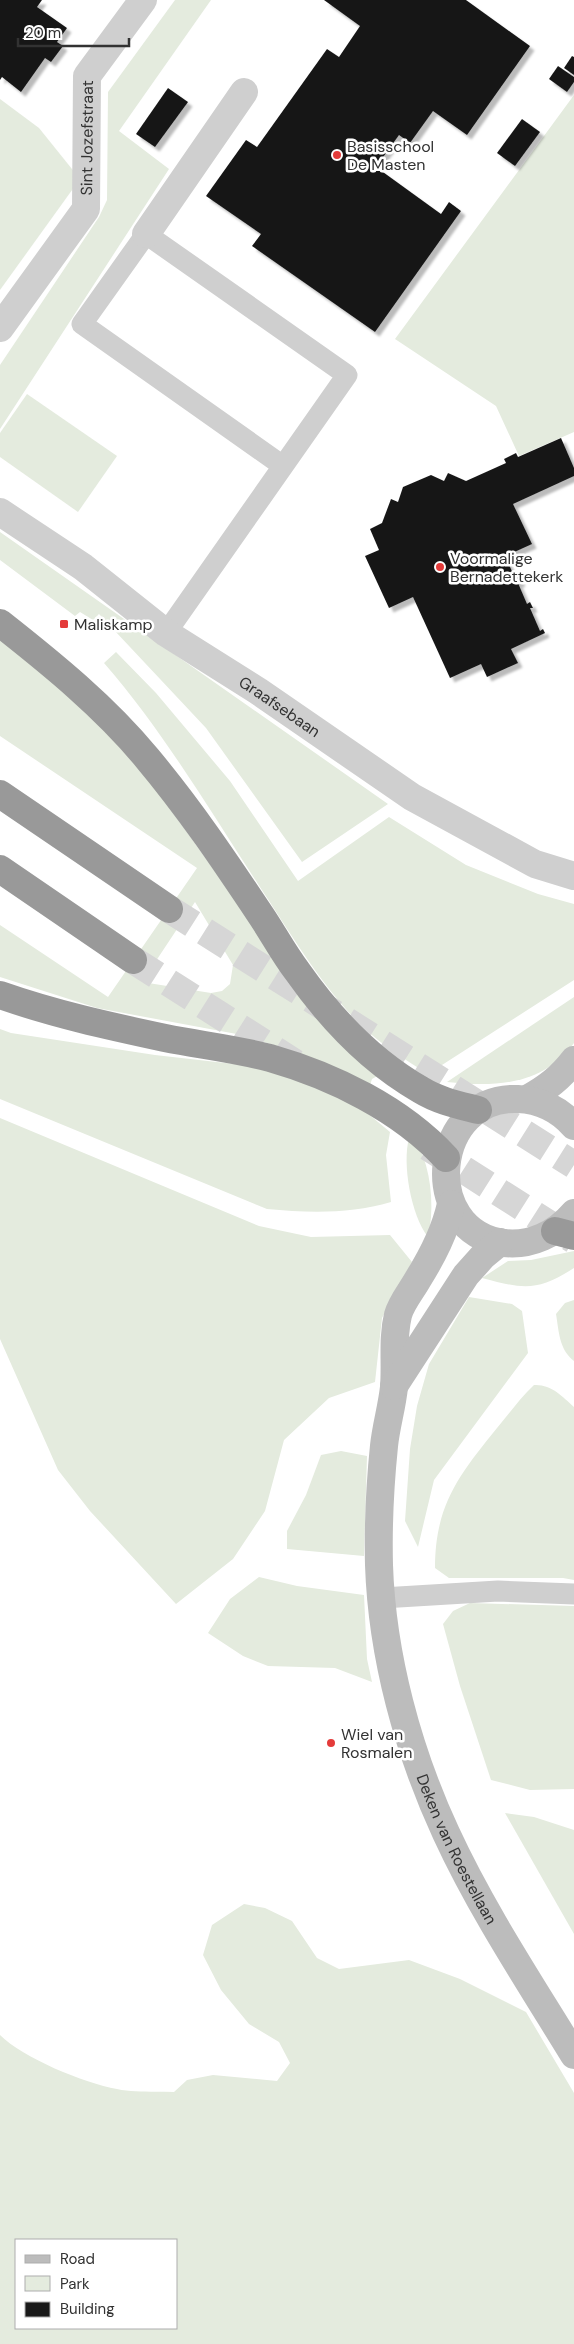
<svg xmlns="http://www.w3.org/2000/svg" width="574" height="2344" font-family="'DM Sans',sans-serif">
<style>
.green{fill:#e4ebde;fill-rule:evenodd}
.building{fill:#191919;filter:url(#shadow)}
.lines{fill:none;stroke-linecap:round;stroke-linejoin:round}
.highway-tunnel{stroke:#d6d6d6;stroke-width:28;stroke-dasharray:28 14;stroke-linecap:butt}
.lane{stroke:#cfcfcf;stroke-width:21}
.street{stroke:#cfcfcf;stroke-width:28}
.secondary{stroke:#bcbcbc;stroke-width:28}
.highway{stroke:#999;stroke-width:28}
.poi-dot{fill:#e43b3a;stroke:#fff;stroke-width:2}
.labels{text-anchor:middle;stroke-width:5;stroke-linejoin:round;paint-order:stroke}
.street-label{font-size:16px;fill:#323232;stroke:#fff}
.poi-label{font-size:16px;fill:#323232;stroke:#fff;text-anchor:start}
</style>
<defs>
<filter id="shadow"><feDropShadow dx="4.5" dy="4.5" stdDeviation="1" flood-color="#0004"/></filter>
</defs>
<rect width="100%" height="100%" fill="#fff"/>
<g class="green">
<polygon points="175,0 211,0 119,131 169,169 0,429 0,365 99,217 107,200 108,92"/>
<polygon points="574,95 574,432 519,456 496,406 395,339"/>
<polygon points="0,99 39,128 80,179 0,290"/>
<polygon points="27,394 117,456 78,512 0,457 0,433"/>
<polygon points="0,532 388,804 302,862 206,728 99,614 93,620 80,612 75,616 0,560"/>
<path d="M 0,637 L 64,688 L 146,775 L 254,926 L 379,1075 L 372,1079 L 370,1085 L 302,1054 L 242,1035 L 97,1008 L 0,977 L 0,925 L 108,997 L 197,868 L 0,736 ZM 195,902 L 233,965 L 230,984 L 222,991 L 211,993 L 142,982 Z"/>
<path d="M 116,652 L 156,693 L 230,781 L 298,881 L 389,817 L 466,865 L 538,894 L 574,904 L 574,980 L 428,1074 C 406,1060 383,1046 364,1028 C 321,986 291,934 258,884 C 209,809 163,731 104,663 Z"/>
<path d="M 574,997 L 574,1043 C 542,1086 495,1087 447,1082 Z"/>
<path d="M 0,1029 L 11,1033 L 155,1055 L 269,1068 L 328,1089 L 366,1112 L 390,1132 L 386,1155 L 391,1202 C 351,1214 309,1213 267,1209 L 0,1099 Z"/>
<polygon points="0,1118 259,1226 311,1237 390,1235 412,1262 382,1318 375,1382 329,1398 284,1440 265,1511 233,1559 176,1604 90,1511 58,1470 0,1339"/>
<path d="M 409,1138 C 413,1143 420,1150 423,1156 C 432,1180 434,1213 428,1237 C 411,1215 402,1164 409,1138 Z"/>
<path d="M 574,1251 L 574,1268 C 537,1292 523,1289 482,1278 L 508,1261 L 531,1260 Z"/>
<polygon points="469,1297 512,1304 522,1311 528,1353 434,1480 418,1547 405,1521 410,1449 417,1406 429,1364"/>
<path d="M 574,1300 L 574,1361 C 559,1349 559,1332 556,1314 L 565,1303 Z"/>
<path d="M 534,1385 C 551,1384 562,1396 574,1407 L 574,1580 L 563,1578 L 449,1578 L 435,1568 C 435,1505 459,1475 497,1428 C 509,1414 520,1398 534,1385 Z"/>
<polygon points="341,1451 367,1456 364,1556 287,1549 287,1531 306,1495 321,1455"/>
<polygon points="259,1577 297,1586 364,1595 367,1659 372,1682 335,1668 268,1666 243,1656 208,1633 230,1599"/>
<polygon points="470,1603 574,1606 574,1789 530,1790 491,1780 460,1686 443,1624 453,1611"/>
<polygon points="505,1813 534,1817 574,1830 574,1934"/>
<path d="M 244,1904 L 265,1908 L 292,1921 L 317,1958 L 339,1969 L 409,1960 L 460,1979 L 526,2012 L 574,2093 L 574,2344 L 0,2344 L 0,2035 C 23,2058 84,2083 117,2089 C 135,2093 156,2091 174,2092 L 187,2080 L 213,2075 L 277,2081 L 290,2063 L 279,2042 L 249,2024 L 221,1990 L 203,1955 L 212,1925 ZM 16,2240 L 176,2240 L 176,2328 L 16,2328 Z"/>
</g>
<g class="building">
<polygon points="0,0 42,0 37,7 67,28 57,42 63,46 51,62 45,58 21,92 2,77 0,80"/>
<polygon points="324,0 466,0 530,46 467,135 433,111 410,143 399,135 376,167 441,214 449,202 461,211 375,332 252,246 261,234 206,196 246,140 257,147 327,49 339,57 360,26"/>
<polygon points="572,56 574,57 574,75 564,68"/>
<polygon points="558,66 574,77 574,82 567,92 549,79"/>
<polygon points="168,88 188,102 155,147 136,134"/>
<polygon points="522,119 540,132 515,166 497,153"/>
<polygon points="561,438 574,468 574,476 513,504 532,544 510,554 511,556 506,558 515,578 518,576 521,582 518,583 527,604 530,602 533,608 530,608 540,631 543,629 545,633 511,649 518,663 487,677 481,664 450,678 413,597 389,608 365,556 379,550 370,529 382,523 391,499 398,502 403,487 431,475 444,481 448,473 466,481 506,463 504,459 516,453 518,457"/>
</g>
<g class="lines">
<g class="highway-tunnel">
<polyline points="169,909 574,1165"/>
<polyline points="133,960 295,1063"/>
<polyline points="428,1147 574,1240"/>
</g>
<g class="lane">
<polyline points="166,633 347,375 146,234 82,324 283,466"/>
<polyline points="382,1598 498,1591 574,1594"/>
</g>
<g class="street">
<polyline points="146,234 244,92"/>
<path id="s1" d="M 0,328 L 86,209 L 87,76 L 143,0"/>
<path id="s2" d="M 0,512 L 83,567 L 166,633 L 258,691 L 412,797 L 535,864 L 574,876"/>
</g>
<g class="secondary">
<path d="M 527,1099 C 547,1088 560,1078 574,1060"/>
<path d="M 574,1126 C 560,1110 540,1100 518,1099 C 432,1095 418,1231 504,1243 C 531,1246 556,1234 574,1213"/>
<path id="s3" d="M 451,1204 C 445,1232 433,1255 418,1279 C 412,1290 401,1303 398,1315 C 392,1339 396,1363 394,1387 C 392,1407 386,1426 384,1446 C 380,1485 378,1525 379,1565 C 382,1656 408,1751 446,1833 C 482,1911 530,1983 574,2055"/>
<polyline points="394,1386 466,1275 483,1256 500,1242"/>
</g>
<g class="highway">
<path d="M 0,623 C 52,664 105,707 147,758 C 189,808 226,863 262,917 C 274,935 284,954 297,971 C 330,1018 372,1062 421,1090 C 439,1101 459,1105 478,1110"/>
<polyline points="0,794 169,909"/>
<polyline points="0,869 133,960"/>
<path d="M 0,995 C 54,1014 109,1026 165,1038 C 200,1045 236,1049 270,1058 C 333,1076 401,1109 446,1158"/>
<polyline points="555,1231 574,1236"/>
</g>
</g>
<g class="poi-dot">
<circle cx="337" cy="155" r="5"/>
<circle cx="440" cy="567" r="5"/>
<rect x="59" y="619" width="10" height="10" rx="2.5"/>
<circle cx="331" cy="1743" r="5"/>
</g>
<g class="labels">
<g class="street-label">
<text dy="6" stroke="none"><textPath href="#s1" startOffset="218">Sint Jozefstraat</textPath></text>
<text dy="6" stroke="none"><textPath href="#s2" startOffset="341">Graafsebaan</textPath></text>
<text dy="6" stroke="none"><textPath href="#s3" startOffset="672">Deken van Roestellaan</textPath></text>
</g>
<g class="poi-label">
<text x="347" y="152">Basisschool<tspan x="347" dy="18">De Masten</tspan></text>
<text x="450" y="564">Voormalige<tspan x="450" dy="18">Bernadettekerk</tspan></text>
<text x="74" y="630">Maliskamp</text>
<text x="341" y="1740">Wiel van<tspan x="341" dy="18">Rosmalen</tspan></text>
</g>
</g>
<rect x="15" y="2239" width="162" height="90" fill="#ffffff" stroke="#adadad"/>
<rect x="25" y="2255" width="25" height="8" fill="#bcbcbc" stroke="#adadad"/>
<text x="60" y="2264" font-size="15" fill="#323232">Road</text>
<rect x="25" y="2276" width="25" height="15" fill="#e4ebde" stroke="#adadad"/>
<text x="60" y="2289" font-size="15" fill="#323232">Park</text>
<rect x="25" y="2302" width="25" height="15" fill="#191919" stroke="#adadad"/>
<text x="60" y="2314" font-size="15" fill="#323232">Building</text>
<path d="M18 38v8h111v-8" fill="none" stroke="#323232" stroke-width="2.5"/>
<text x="25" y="38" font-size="15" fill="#323232" stroke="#ffffff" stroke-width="4" paint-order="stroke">20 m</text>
</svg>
